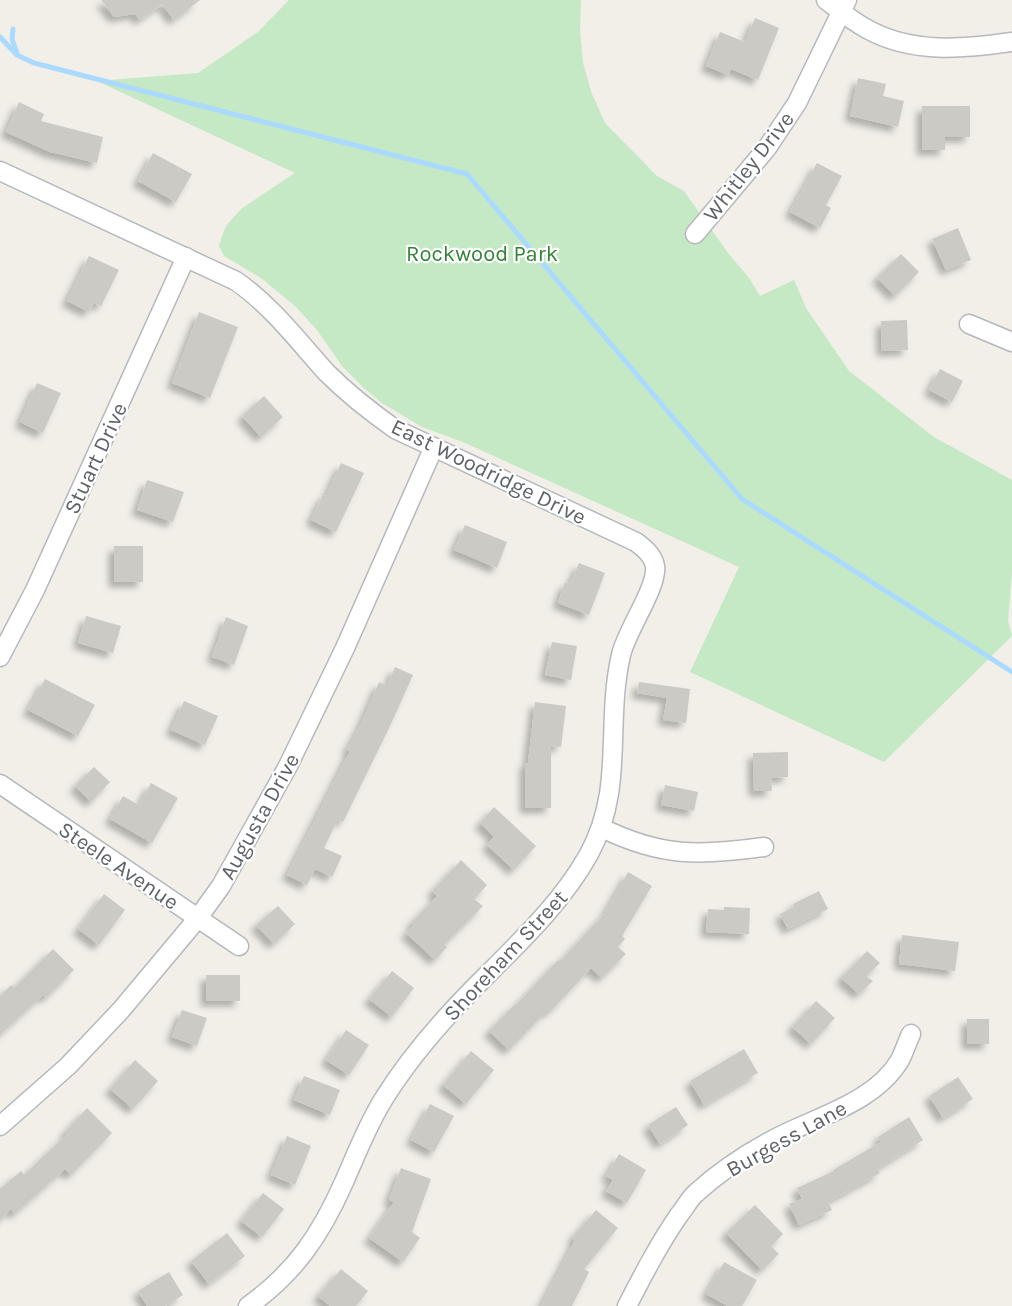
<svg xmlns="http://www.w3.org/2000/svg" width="1012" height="1306" font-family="Karla,sans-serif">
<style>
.green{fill:#c5e8c5}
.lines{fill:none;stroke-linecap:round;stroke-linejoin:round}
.stream{stroke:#aadaff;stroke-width:5}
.building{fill:#cccac5;filter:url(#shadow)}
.minor-casing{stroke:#b5b8bc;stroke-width:21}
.minor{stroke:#fff;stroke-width:18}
.labels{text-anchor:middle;stroke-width:4.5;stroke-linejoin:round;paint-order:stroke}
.street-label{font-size:22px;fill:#5f6368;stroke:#fff}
.park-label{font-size:22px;fill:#348238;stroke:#fff}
</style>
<defs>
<filter id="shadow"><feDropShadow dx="-5.5" dy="5.5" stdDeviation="3" flood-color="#0004"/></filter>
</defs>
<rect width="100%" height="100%" fill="#f1efe8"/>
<polygon class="green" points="289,0 581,0 580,31 583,63 592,94 605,123 657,176 684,191 728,253 749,278 760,296 794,280 806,308 849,371 934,437 1012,480 1012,571 1008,621 1012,636 884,762 690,672 739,567 463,442 422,427 382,403 365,389 342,366 317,330 295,306 261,278 224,256 219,246 222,236 226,226 241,209 295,173 97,81 198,73 258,32"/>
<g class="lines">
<g class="stream">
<polyline points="13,29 12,39 17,53"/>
<polyline points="0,37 17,55 34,63 467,174 742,499 1012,672"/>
</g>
</g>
<g class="building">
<polygon points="101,0 200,0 174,20 162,4 140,20 135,14 114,17"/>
<polygon points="755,18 779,28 758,80 731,69 728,75 706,66 720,32 745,42"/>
<polygon points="858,78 886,84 883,96 904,101 898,127 850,116"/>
<polygon points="19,102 44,114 41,121 103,137 97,163 50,152 6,132"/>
<polygon points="922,106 970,106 970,137 945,137 945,150 922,150"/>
<polygon points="153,153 192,174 176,202 138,181"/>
<polygon points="817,163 842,176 826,205 831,208 820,228 790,212"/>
<polygon points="958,228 971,260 946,270 932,239"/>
<polygon points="901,254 919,272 895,296 877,278"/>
<polygon points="89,256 119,270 101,306 94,303 89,312 67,301"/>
<polygon points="199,312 238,327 210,398 172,383"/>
<polygon points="907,320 908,350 882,351 881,321"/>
<polygon points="940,369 963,381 952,402 929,390"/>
<polygon points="37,383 61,393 43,433 20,422"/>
<polygon points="264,396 283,417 261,437 242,416"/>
<polygon points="341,463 364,473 336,532 311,520 323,495 326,496"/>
<polygon points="147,480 184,492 173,522 137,510"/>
<polygon points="465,525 507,542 497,568 454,550"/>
<rect x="114" y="546" width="29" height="36"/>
<polygon points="579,563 605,573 589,615 558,603 565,582 570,584"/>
<polygon points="86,616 121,626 113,653 78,643"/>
<polygon points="226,617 248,626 234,665 212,657"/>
<polygon points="552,642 577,646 571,680 545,675"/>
<polygon points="395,667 413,675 390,726 343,822 338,819 324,848 342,856 332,877 315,869 307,885 287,875 350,751 347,750 361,724 379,682 387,686"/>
<polygon points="45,679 95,705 78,736 28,710"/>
<polygon points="639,682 690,689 686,723 663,720 667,698 637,693"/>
<polygon points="184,701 218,716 205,745 171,730"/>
<polygon points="535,702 566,706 561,747 551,746 551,808 525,808 525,763 528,763"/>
<polygon points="788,752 788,777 771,778 772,791 754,791 753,753"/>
<polygon points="94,767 110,782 91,802 75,786"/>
<polygon points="151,783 178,798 152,843 110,819 123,796 139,805"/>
<polygon points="665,785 698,792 694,811 661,805"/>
<polygon points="494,807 536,846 514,870 487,845 494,837 480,823"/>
<polygon points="461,860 487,885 474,899 483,906 444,945 447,947 435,960 406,933 414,925 411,923 437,896 432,891"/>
<polygon points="628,872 652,886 622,936 625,939 618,947 626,954 602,978 591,968 550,1012 548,1010 509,1050 489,1031 514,1005 515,1006 558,960 560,961 605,913"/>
<polygon points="819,891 828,909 788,929 780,914 794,907 793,904"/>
<polygon points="104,894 125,910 99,945 78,929"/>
<polygon points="278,906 295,924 274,944 256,925"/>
<polygon points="724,907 750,908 749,934 706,932 708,909 724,910"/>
<polygon points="902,935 959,942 955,971 899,964"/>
<polygon points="53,949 74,970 46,998 43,995 0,1035 0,996 11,985 14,988"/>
<polygon points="867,951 880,963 866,976 873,981 859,994 841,978"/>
<polygon points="392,971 414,988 392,1017 369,999"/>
<rect x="206" y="975" width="34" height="26"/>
<polygon points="816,1001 835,1018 811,1044 792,1027"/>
<polygon points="182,1010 207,1018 197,1046 172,1037"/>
<rect x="967" y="1019" width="22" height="25"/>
<polygon points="346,1030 369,1045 349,1075 326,1060"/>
<polygon points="744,1049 758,1073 704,1105 690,1081"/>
<polygon points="471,1051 494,1070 466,1104 443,1085"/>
<polygon points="135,1060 158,1081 133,1109 110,1089"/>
<polygon points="304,1076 340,1090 330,1115 294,1100"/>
<polygon points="958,1077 973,1099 943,1118 929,1096"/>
<polygon points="430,1104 454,1116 434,1152 411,1140"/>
<polygon points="676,1107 688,1125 660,1144 648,1125"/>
<polygon points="87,1108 112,1133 71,1175 65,1169 15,1214 11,1209 0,1221 0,1189 21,1171 24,1175 67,1134 65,1132"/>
<polygon points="909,1117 923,1140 877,1169 880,1173 828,1202 832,1210 799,1225 789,1204 802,1199 797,1188 834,1171 833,1170 881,1142 878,1137"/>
<polygon points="287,1136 311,1146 295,1185 271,1175"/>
<polygon points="619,1154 646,1170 627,1203 606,1191 613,1180 606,1176"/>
<polygon points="401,1168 431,1179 412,1232 420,1238 403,1262 369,1238 394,1202 389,1200"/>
<polygon points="263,1193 284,1209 262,1237 241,1221"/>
<polygon points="755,1205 783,1234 771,1246 779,1254 762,1270 726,1233"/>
<polygon points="596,1210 618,1228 584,1269 589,1272 572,1306 541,1306 575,1240 572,1238"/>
<polygon points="227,1233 245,1256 209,1284 191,1261"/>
<polygon points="724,1262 757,1280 742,1306 728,1306 706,1294"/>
<polygon points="341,1269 368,1291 356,1306 330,1306 318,1296"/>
<polygon points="169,1272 183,1295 165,1306 147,1306 138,1291"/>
</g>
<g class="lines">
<defs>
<g id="minor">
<path d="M 826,0 C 839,10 852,21 867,29 C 912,54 963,49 1012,42"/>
<path d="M 0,171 L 236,281 C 272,306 298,341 327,373 C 348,394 371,412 395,429 L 636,542 C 644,548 653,555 655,566 C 658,587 626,631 621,655 C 605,725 625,788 589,854 C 564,899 526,936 490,972 C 450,1011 412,1053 383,1100 C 367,1126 356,1155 344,1182 C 321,1234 295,1273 248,1306"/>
<polyline points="695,234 767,148 797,103 847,0"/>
<polyline points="969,324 1012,342"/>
<polyline points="0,657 35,590 186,257"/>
<polyline points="0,784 239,946"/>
<path d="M 602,828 C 661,857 700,856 764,847"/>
<polyline points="0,1126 68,1066 121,1010 198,918 221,886 288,766 345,648 433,449"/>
<path d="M 627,1306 C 643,1275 659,1244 679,1215 C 685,1208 689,1199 696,1193 C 720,1171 749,1152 778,1137 C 819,1116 875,1102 900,1060 C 904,1052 907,1043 911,1034"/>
</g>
</defs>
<use href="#minor" class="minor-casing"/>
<use href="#minor" class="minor"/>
</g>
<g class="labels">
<g class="street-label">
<text transform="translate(748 166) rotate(-52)" y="8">Whitley Drive</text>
<text transform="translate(95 458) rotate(-65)" y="8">Stuart Drive</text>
<text transform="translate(489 471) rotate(26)" y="8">East Woodridge Drive</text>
<text transform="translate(259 816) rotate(-61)" y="8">Augusta Drive</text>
<text transform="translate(119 865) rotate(34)" y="8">Steele Avenue</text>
<text transform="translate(505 955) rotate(-47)" y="8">Shoreham Street</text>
<text transform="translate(786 1138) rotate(-29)" y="8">Burgess Lane</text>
</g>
<g class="park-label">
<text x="482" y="261">Rockwood Park</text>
</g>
</g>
</svg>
